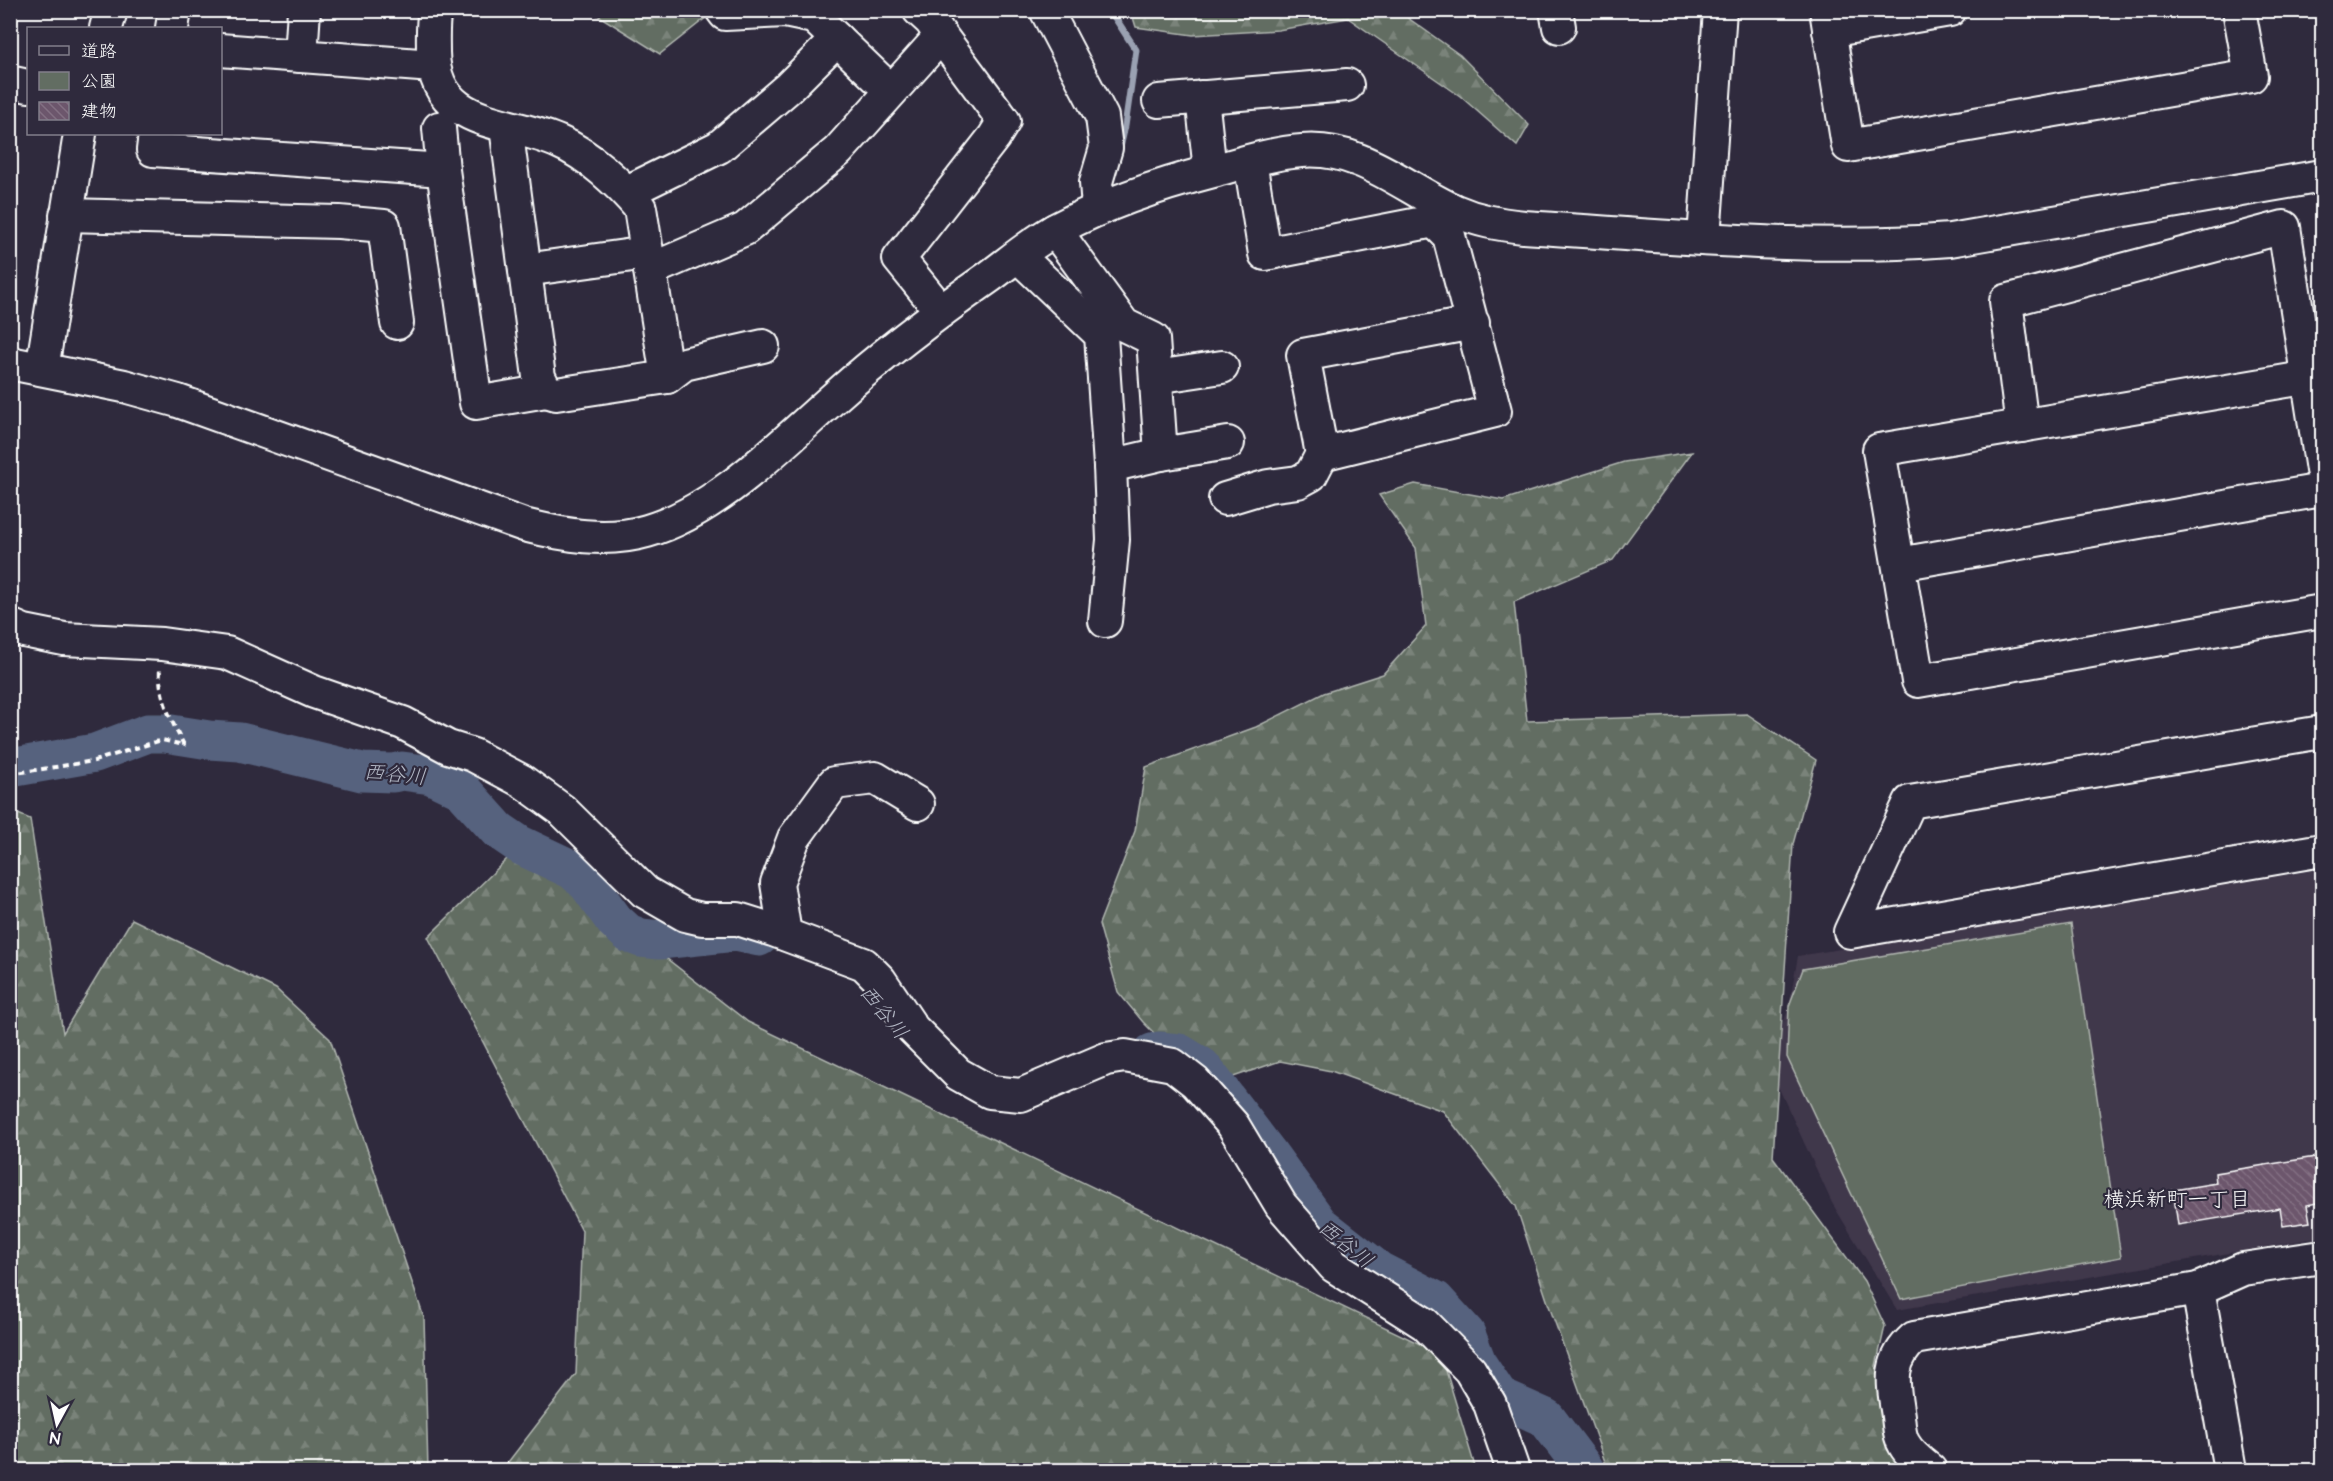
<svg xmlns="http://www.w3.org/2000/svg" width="2333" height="1481" font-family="'Architects Daughter','Klee One',sans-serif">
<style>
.built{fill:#41374b}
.forest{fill:url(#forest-firs);stroke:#b0b6b0;stroke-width:1.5}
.park{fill:#626d62;stroke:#b0b6b0;stroke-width:1.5}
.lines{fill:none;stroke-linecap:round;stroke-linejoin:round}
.stream{stroke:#9aa1b2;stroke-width:7}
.river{stroke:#56627e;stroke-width:39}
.building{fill:url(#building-back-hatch);stroke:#fff;stroke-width:1.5}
.minor-casing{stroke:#fff;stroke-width:36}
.path{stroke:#fff;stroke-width:4;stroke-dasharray:6 4.5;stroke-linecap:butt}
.minor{stroke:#2f2a3d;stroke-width:32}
.labels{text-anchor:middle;stroke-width:4.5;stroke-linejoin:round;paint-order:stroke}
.water-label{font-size:21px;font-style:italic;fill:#b3b8c5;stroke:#2f2a3d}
.neighbourhood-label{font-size:21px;fill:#fff;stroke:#2f2a3d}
</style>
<defs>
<pattern id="forest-firs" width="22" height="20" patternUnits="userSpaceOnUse" patternTransform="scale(1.5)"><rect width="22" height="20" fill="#626d62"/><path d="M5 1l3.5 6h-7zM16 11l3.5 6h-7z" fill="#7a837a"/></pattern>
<pattern id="building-back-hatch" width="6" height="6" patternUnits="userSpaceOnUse" patternTransform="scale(1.5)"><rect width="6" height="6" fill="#6c566c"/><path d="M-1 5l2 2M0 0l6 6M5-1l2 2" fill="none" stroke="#826f82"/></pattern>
</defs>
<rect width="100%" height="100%" fill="#2f2a3d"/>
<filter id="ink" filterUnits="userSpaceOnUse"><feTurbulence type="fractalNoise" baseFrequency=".0167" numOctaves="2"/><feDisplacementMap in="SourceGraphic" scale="12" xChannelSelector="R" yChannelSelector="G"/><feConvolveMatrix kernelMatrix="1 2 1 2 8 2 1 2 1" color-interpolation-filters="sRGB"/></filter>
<g filter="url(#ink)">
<polygon class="built" points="2322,869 2322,1237 1897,1310 1832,1203 1769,1067 1789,1006 1798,956"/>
<g class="forest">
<polygon points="591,11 737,11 712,13 660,54"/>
<polygon points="1131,11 1398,11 1460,55 1529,125 1517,146 1460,96 1348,18 1278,30 1193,35 1136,27"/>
<polygon points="1692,452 1613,560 1514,602 1527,721 1747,714 1816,760 1793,844 1773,1157 1864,1281 1885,1326 1876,1366 1884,1439 1905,1470 1608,1470 1548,1303 1516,1206 1443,1111 1331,1071 1280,1061 1213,1084 1170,1049 1143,1022 1118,992 1099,924 1135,831 1146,767 1256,727 1324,693 1383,674 1426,626 1416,548 1379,495 1415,484 1503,500 1624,462"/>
<polygon points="11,811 30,819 63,1033 132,919 276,989 330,1039 424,1318 428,1470 11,1470"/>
<polygon points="509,857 539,859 748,1022 1441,1354 1476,1470 502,1470 576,1374 582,1231 428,937"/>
</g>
<polygon class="park" points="2071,924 2121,1257 1901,1299 1787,1057 1789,1006 1803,969"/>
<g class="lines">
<polyline class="stream" points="1110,10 1136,50 1125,126 1119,152"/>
<g class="river">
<polyline points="10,768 95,753 148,733 165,733 209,740 240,742 362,772 393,773 402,771 431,775 462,790 498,830 520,845 573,870 588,884 614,920 628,933 641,938 660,940 735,932 759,937"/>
<polyline points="1152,1053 1159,1051 1179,1053 1202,1067 1267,1152 1319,1224 1379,1271 1435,1300 1466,1334 1478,1365 1499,1397 1546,1418 1585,1470"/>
</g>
</g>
<polygon class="building" points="2322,1156 2322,1202 2307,1205 2310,1222 2283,1226 2280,1208 2178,1225 2173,1190 2216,1183 2215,1173"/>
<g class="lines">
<defs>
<g id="minor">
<path d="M 435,10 C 432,24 433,38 433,52 C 434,128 508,119 559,142 C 588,154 620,184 640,208 L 667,377"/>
<polyline points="722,10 725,14 785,11 814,17 891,91"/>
<polyline points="919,10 931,21 941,36"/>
<polyline points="1046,10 1102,117 1106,148 1096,182 1098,208"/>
<polyline points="1556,10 1559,27"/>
<polyline points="1826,10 1848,146 2251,76 2239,10"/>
<polyline points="106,28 111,10"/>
<polyline points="172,28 175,10"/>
<polyline points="1829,31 1950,10"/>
<polyline points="220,50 433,66"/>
<polyline points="301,56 304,10"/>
<polyline points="10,82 28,86"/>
<polyline points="1202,97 1210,171"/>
<polyline points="1159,101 1347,85"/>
<polyline points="506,127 539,377 546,391 556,394 667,377 684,364 763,346"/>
<polyline points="439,128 443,170 476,403 546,391"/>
<polyline points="155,134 153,150 443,170"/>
<polyline points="1250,161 1265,254 1434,221"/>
<polyline points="627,192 719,147 788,88 837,39"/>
<polyline points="1451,209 1434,221 1449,236 1495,411 1322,454 1303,355 1473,323"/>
<polyline points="66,215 339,222 384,226 397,323"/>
<polyline points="1055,230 1124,325 1153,339 1161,454 1228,443"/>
<polyline points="1704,238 1720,10"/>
<polyline points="1018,256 1101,335 1110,466 1161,454"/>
<polyline points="525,270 647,253"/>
<polyline points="650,270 745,229 838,151 941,36 1004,121 994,137 899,259 941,311"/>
<path d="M 10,363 L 124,386 L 178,401 L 524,525 C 564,535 606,543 647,531 C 717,511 782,443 836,396 C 884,353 936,314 989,277 C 1011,261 1034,241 1059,228 C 1108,202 1159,185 1213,171 C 1242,163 1272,153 1302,151 C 1360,146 1403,187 1453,210 C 1478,221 1498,224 1524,227 C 1666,236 1808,251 1950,240 L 2322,176"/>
<polyline points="42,369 80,134"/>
<polyline points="2322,375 1879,450 1918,681 2322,611"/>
<polyline points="1156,377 1222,367"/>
<polyline points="2022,426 2006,301 2284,227 2322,470"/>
<polyline points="1225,499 1268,486 1298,482 1311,475 1322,454"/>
<polyline points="1899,564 2322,490"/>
<polyline points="1105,621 1113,540 1110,466"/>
<polyline points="10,625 24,631 64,639 162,644 227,653 314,692 403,723 448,747 473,755 522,781 562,810 645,892 685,915 702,919 738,919 773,930 864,964 880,980 913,1029 958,1074 990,1092 1021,1095 1106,1059 1125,1056 1173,1065 1195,1082 1233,1125 1281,1205 1334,1266 1425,1324 1470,1370 1490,1404 1513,1470"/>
<polyline points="2322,732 1910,802 1850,932 2322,850"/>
<polyline points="785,934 777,883 794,838 834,783 875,778 918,804"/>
<polyline points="2198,1289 2230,1470"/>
<path d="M 1930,1470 C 1920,1462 1910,1455 1904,1444 C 1899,1436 1899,1424 1898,1416 C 1893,1383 1887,1362 1914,1338 L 2198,1289 L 2243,1269 L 2322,1257"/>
</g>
</defs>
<use href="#minor" class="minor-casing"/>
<path class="path" d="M 10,774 L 94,761 L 162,740 L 184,745 C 171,720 158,696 160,668"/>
<use href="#minor" class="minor"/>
</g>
</g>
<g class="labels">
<g class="water-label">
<text transform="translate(395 774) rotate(5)" y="7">西谷川</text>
<text transform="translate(884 1012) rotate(51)" y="7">西谷川</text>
<text transform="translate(1346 1244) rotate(39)" y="7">西谷川</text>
</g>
<g class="neighbourhood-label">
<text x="2177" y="1206">横浜新町一丁目</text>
</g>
</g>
<rect width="2333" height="1481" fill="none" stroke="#2f2a3d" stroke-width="36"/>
<rect x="18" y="18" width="2297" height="1445" fill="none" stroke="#fff" stroke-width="2" filter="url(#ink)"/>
<rect x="27" y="27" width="195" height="108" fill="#2f2a3d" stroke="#827f8b" stroke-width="1.5"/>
<rect x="39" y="46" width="30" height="9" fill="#2f2a3d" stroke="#827f8b" stroke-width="1.5"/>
<text x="81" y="57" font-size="18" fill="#ffffff">道路</text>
<rect x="39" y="72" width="30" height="18" fill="#626d62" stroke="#827f8b" stroke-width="1.5"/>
<text x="81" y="87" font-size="18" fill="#ffffff">公園</text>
<rect x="39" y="102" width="30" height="18" fill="url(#building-back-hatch)" stroke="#827f8b" stroke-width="1.5"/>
<text x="81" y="117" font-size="18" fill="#ffffff">建物</text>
<g transform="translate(57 1424) rotate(188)" stroke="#2f2a3d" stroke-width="4.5" paint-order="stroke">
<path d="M0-4.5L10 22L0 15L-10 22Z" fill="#ffffff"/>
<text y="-9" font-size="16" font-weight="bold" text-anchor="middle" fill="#ffffff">N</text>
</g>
</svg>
